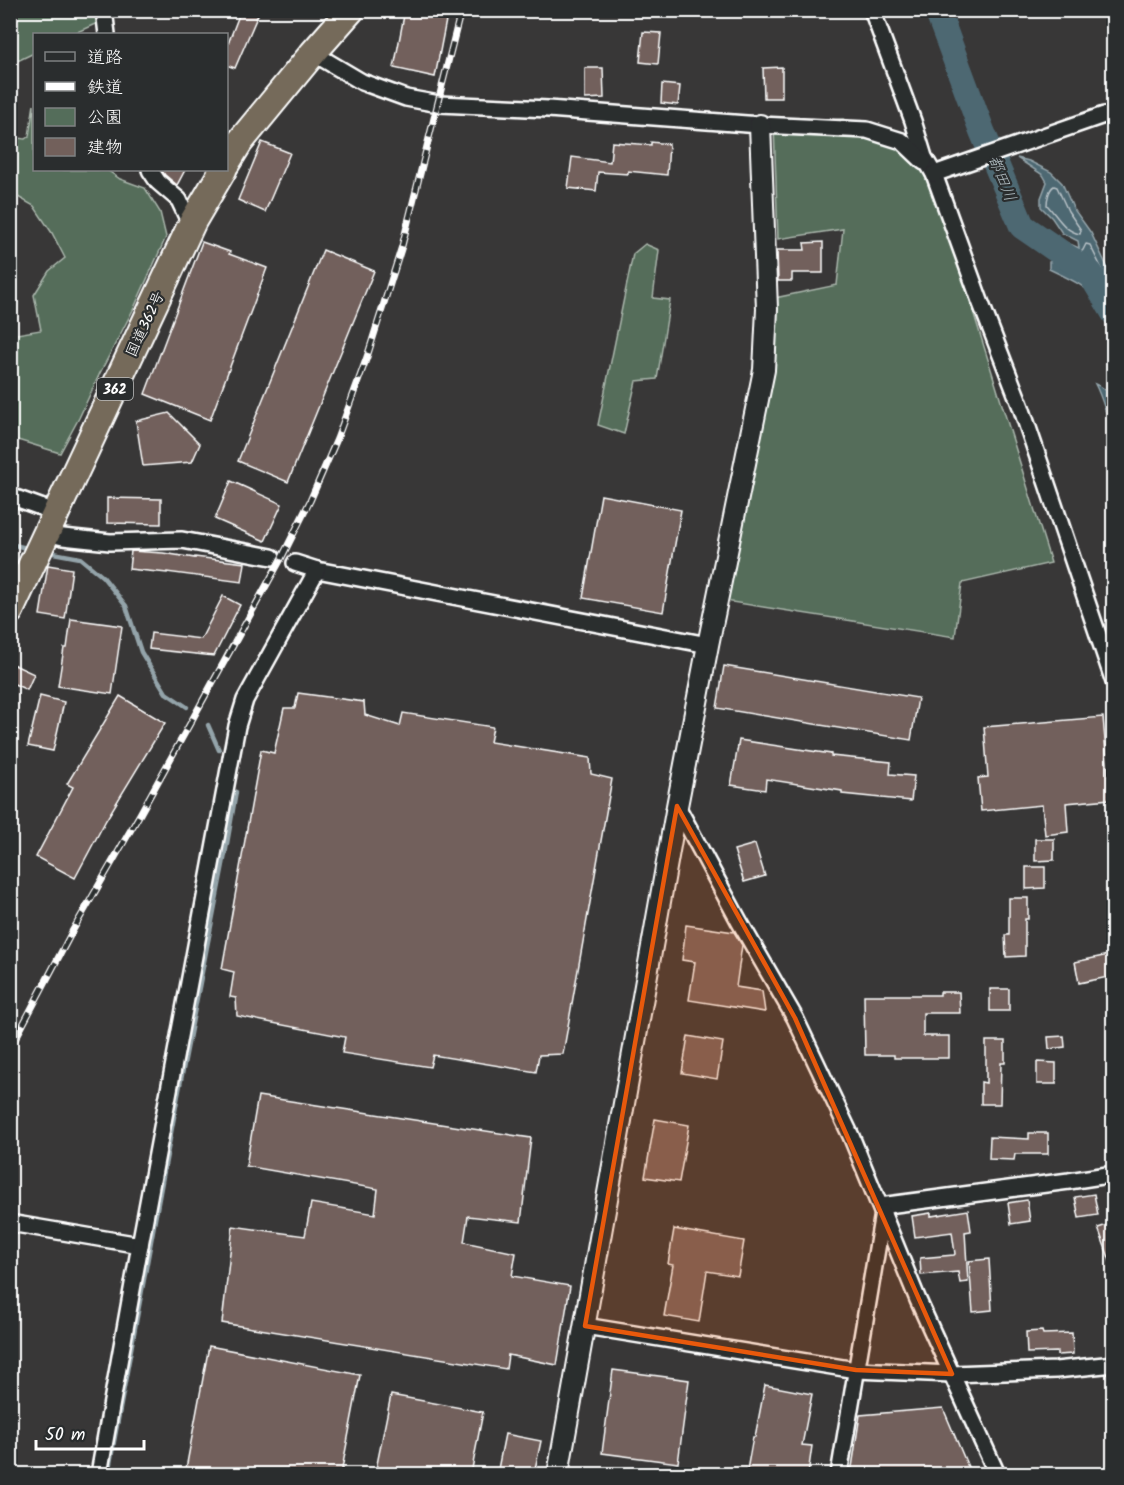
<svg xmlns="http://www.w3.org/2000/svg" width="1124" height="1485" font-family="Kalam,'Klee One',sans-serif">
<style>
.green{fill:#546d5a;stroke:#aab6ac;stroke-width:1.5}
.water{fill:#4d6772;stroke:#94a4aa;stroke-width:1.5}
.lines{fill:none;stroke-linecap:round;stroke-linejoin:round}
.shore{stroke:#b8c2c7;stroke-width:1.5}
.stream{stroke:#94a4aa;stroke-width:4.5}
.river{stroke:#4d6772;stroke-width:26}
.building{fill:#72605b;stroke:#fff;stroke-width:1.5}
.minor-casing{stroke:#fff;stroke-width:20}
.tertiary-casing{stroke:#fff;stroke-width:24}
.trunk-casing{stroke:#fff;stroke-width:30}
.minor{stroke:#2a2d2e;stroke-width:15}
.tertiary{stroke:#2a2d2e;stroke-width:20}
.trunk{stroke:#746a5a;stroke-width:26}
.rail-casing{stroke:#fff;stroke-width:7}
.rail{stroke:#2a2d2e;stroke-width:4.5;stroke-dasharray:14;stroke-linecap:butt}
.marked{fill:#e8590c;fill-opacity:0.2;stroke:#e8590c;stroke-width:4.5;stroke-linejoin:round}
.labels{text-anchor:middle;stroke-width:4.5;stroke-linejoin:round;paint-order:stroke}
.shield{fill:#2a2d2e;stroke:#bfc0c0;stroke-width:1.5}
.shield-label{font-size:14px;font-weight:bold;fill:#fff}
.street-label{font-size:15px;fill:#fff;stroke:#2a2d2e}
.water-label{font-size:16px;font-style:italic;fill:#afbbc0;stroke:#2a2d2e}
</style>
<rect width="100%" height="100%" fill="#383737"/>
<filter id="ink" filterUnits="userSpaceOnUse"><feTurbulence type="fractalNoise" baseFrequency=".0167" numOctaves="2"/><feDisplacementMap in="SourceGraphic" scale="12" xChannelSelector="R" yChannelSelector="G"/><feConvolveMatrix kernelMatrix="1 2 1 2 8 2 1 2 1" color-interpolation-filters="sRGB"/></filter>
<g filter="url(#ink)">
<g class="green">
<polygon points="10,11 124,11 73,34 34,34 34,53 11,64"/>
<polygon points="34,104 34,170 107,170 120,179 145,188 160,212 166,237 134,308 100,373 79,418 60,453 11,438 11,331 17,334 41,330 34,295 49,271 65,258 52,233 34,206 11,193 11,137 25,139 29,136"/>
<polygon points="843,119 892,144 929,169 1051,563 962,583 955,637 725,601 775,298 837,285 843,229 778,239 774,126"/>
<polygon points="645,244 659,250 653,298 670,300 657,379 636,381 624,434 598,425 633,254"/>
</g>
<g class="water">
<path d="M 1017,158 L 1029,161 L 1051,172 L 1062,183 L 1073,208 L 1091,233 L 1113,279 L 1113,313 L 1106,295 L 1102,304 C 1087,286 1070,279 1049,269 L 1049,262 L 1053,261 L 1076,271 L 1070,250 L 1065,242 L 1079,248 L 1078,241 L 1062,233 L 1052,218 L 1041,207 L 1041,198 L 1047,182 L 1043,175 Z"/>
<path d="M 1095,384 C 1120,394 1114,408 1113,431 C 1106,416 1103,399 1095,384 Z"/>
</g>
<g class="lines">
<g class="shore">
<path d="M 1054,186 L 1057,187 L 1068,211 L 1081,230 L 1080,234 C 1064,231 1058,217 1047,205 C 1047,199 1049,189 1054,186 Z"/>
<path d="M 1114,280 L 1110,280 L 1106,277 L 1090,245 L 1086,244 L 1083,250 L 1078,255 L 1081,268 L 1079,276 L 1099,292 C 1106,293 1110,289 1114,297"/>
</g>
<g class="stream">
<polyline points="10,544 31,549"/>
<polyline points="48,552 80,558 103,577 126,606 141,652 166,693 187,707"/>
<polyline points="208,725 219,750"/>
<polyline points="108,1474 178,1095 226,849 236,792"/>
</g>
<polyline class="river" points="937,10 982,131 1022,226 1090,273 1114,313"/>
</g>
<g class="building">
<polygon points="241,10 260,10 235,68 226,65 226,49"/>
<polygon points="405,10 448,10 435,77 394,68"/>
<polygon points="643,32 661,33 658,64 640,62"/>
<polygon points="782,67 782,98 764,98 763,68"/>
<polygon points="585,68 603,68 604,98 585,99"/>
<polygon points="662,84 680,86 678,105 661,103"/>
<polygon points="262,142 290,153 265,212 238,200"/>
<polygon points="612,142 651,145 651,142 669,144 667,175 628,171 628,174 598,172 596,191 568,188 572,157 610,162"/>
<polygon points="161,170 185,170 177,185 165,175"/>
<polygon points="202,242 230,252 229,254 267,268 210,420 145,394"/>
<polygon points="823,242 823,273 792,273 792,281 778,281 777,250 805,250 804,243"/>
<polygon points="323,250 374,271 288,482 238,461"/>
<polygon points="169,413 200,444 192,462 143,466 136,421"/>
<polygon points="231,481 282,504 265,541 215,519"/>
<polygon points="601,495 681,510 663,612 583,598"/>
<polygon points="107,498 161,499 161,524 107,523"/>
<polygon points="131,551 163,553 195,558 195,557 245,563 242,582 167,572 167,573 129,569"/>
<polygon points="48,565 72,569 65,619 40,615"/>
<polygon points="223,596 240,605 214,656 149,649 151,633 201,639"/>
<polygon points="71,619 122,626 112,694 58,686 64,648 67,648"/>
<polygon points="10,663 34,674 27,690 10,682"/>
<polygon points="724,666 918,698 911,740 717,708"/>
<polygon points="298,693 364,702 365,715 400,726 403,713 493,727 490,742 590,758 591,774 612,779 563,1054 539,1055 536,1072 433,1055 430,1067 342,1053 345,1037 237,1016 236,998 230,997 234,972 222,969 261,750 274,753 284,708 295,708"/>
<polygon points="40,696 64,702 53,751 28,746"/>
<polygon points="120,696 165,723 106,820 75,878 36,857 73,787 67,784"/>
<polygon points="1103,717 1110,799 1066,803 1068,832 1045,835 1042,805 981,811 978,778 988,777 984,727"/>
<polygon points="739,740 831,754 831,756 891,762 890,774 914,776 911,801 842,794 842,791 766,779 765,790 731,785"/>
<polygon points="1035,839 1054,839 1054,860 1035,861"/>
<polygon points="755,844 765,876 744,882 734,850"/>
<polygon points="1026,867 1045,867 1045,888 1026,889"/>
<polygon points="1009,898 1028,898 1028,919 1025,919 1025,956 1006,957 1005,935 1009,935"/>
<polygon points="686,925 734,932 742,945 736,987 762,991 765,1012 689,1000 695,962 682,960"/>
<polygon points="1113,954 1113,976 1079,983 1075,962"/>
<rect x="990" y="989" width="19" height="22"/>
<polygon points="940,992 959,992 960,1013 923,1013 923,1036 949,1036 949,1058 894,1058 894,1055 865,1055 864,995 940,995"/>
<polygon points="688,1036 723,1042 717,1079 682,1073"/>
<polygon points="1064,1036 1065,1047 1049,1049 1048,1037"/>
<polygon points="986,1041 1005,1041 1005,1063 1001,1063 1000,1104 981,1104 981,1082 986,1083"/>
<polygon points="1037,1062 1056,1063 1056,1084 1037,1084"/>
<polygon points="258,1096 531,1138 521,1222 468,1216 464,1242 516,1253 512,1276 570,1286 557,1365 508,1355 506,1369 222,1323 233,1226 305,1236 311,1203 375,1214 378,1189 246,1166"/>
<polygon points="655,1119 689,1125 679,1182 645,1177"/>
<polygon points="1029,1133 1048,1133 1048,1154 1015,1154 1014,1160 989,1159 990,1137 1029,1139"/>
<polygon points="1094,1194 1098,1215 1079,1218 1075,1197"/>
<polygon points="1027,1200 1030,1221 1011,1224 1008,1203"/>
<polygon points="968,1210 971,1231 965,1232 968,1282 960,1283 958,1272 921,1275 920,1258 954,1255 955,1254 952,1232 915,1237 912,1216 931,1213 931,1216"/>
<polygon points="1113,1223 1113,1266 1112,1266 1098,1228"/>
<polygon points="674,1229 744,1241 738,1276 707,1271 699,1322 664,1316 673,1265 668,1264"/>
<polygon points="989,1259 992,1310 973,1312 969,1261"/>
<polygon points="1042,1331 1043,1334 1072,1333 1073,1354 1057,1355 1057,1352 1027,1353 1026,1332"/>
<polygon points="209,1346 360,1375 341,1474 185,1474"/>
<polygon points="613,1370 689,1380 678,1463 602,1453"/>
<polygon points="765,1385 812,1394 802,1445 812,1446 808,1474 772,1474 747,1470 753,1437 755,1437"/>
<polygon points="391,1395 483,1412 471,1474 375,1474"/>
<polygon points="943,1408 971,1474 851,1474 860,1415"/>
<polygon points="505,1434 541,1441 534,1474 497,1474"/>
</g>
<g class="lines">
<defs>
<g id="minor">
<polyline points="104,10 107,34"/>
<polyline points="872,10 913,121 924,157 934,174 980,301 1021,407 1114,682"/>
<polyline points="313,53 362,82 406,98 439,104 548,109 760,125 867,130 902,141 924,162"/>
<polyline points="150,170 158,182 179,200 186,215 193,221"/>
<polyline points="934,174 1104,115 1114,115"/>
<polyline points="10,496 57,513"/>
<polyline points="46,533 63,537 110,542 182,540 272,557"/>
<polyline points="295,563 317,570 708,645"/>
<polyline points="677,806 739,921 795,1018 851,1136 918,1300 997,1474"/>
<polyline points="880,1206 1069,1181 1114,1174"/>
<polyline points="10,1223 140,1245 237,726 245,700 317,570"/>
<polyline points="585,1326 856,1370 952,1374 1056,1370 1114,1364"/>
<polyline points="99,1474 140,1245"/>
<polyline points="839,1474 883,1213"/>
</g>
<polyline id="tertiary" points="558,1474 677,806 708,645 764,370 767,309 760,125"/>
<g id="trunk">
<polyline points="226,164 239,143 313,53 351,10"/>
<polyline points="10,611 193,221 223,170"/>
</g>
</defs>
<use href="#minor" class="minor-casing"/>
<use href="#tertiary" class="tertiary-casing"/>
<use href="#trunk" class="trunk-casing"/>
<use href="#minor" class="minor"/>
<use href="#tertiary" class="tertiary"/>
<use href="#trunk" class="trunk"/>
<defs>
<polyline id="rail" points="10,1049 73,930 140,814 281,559 310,501 337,439 367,357 402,246 461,10"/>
</defs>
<use href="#rail" class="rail-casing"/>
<use href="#rail" class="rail"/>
</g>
</g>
<path class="marked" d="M 677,806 L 795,1018 L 952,1374 L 856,1370 L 585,1326 Z"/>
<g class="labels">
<rect class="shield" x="97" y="378" width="36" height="22" rx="4.5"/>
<g class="shield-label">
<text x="115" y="394">362</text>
</g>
<g class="street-label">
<text transform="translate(145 324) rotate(-65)" y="5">国道362号</text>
</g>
<g class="water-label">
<text transform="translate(1003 178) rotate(68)" y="6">都田川</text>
</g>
</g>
<rect width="1124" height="1485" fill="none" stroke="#2a2d2e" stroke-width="36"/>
<rect x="18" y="18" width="1088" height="1449" fill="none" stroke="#fff" stroke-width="2" filter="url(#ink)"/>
<rect x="33" y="33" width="195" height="138" fill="#2a2d2e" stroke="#7f8182" stroke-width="1.5"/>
<rect x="45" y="52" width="30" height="9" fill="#2a2d2e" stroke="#7f8182" stroke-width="1.5"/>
<text x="87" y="63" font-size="18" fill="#ffffff">道路</text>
<rect x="45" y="82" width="30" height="9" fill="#ffffff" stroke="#7f8182" stroke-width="1.5"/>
<text x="87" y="93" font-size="18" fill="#ffffff">鉄道</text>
<rect x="45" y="108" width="30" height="18" fill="#546d5a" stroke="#7f8182" stroke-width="1.5"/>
<text x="87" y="123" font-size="18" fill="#ffffff">公園</text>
<rect x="45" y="138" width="30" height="18" fill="#72605b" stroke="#7f8182" stroke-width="1.5"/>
<text x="87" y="153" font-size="18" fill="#ffffff">建物</text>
<path d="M36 1440v9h108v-9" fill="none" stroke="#ffffff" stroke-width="3"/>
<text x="45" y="1440" font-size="18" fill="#ffffff" stroke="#2a2d2e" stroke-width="4.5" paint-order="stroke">50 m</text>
</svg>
